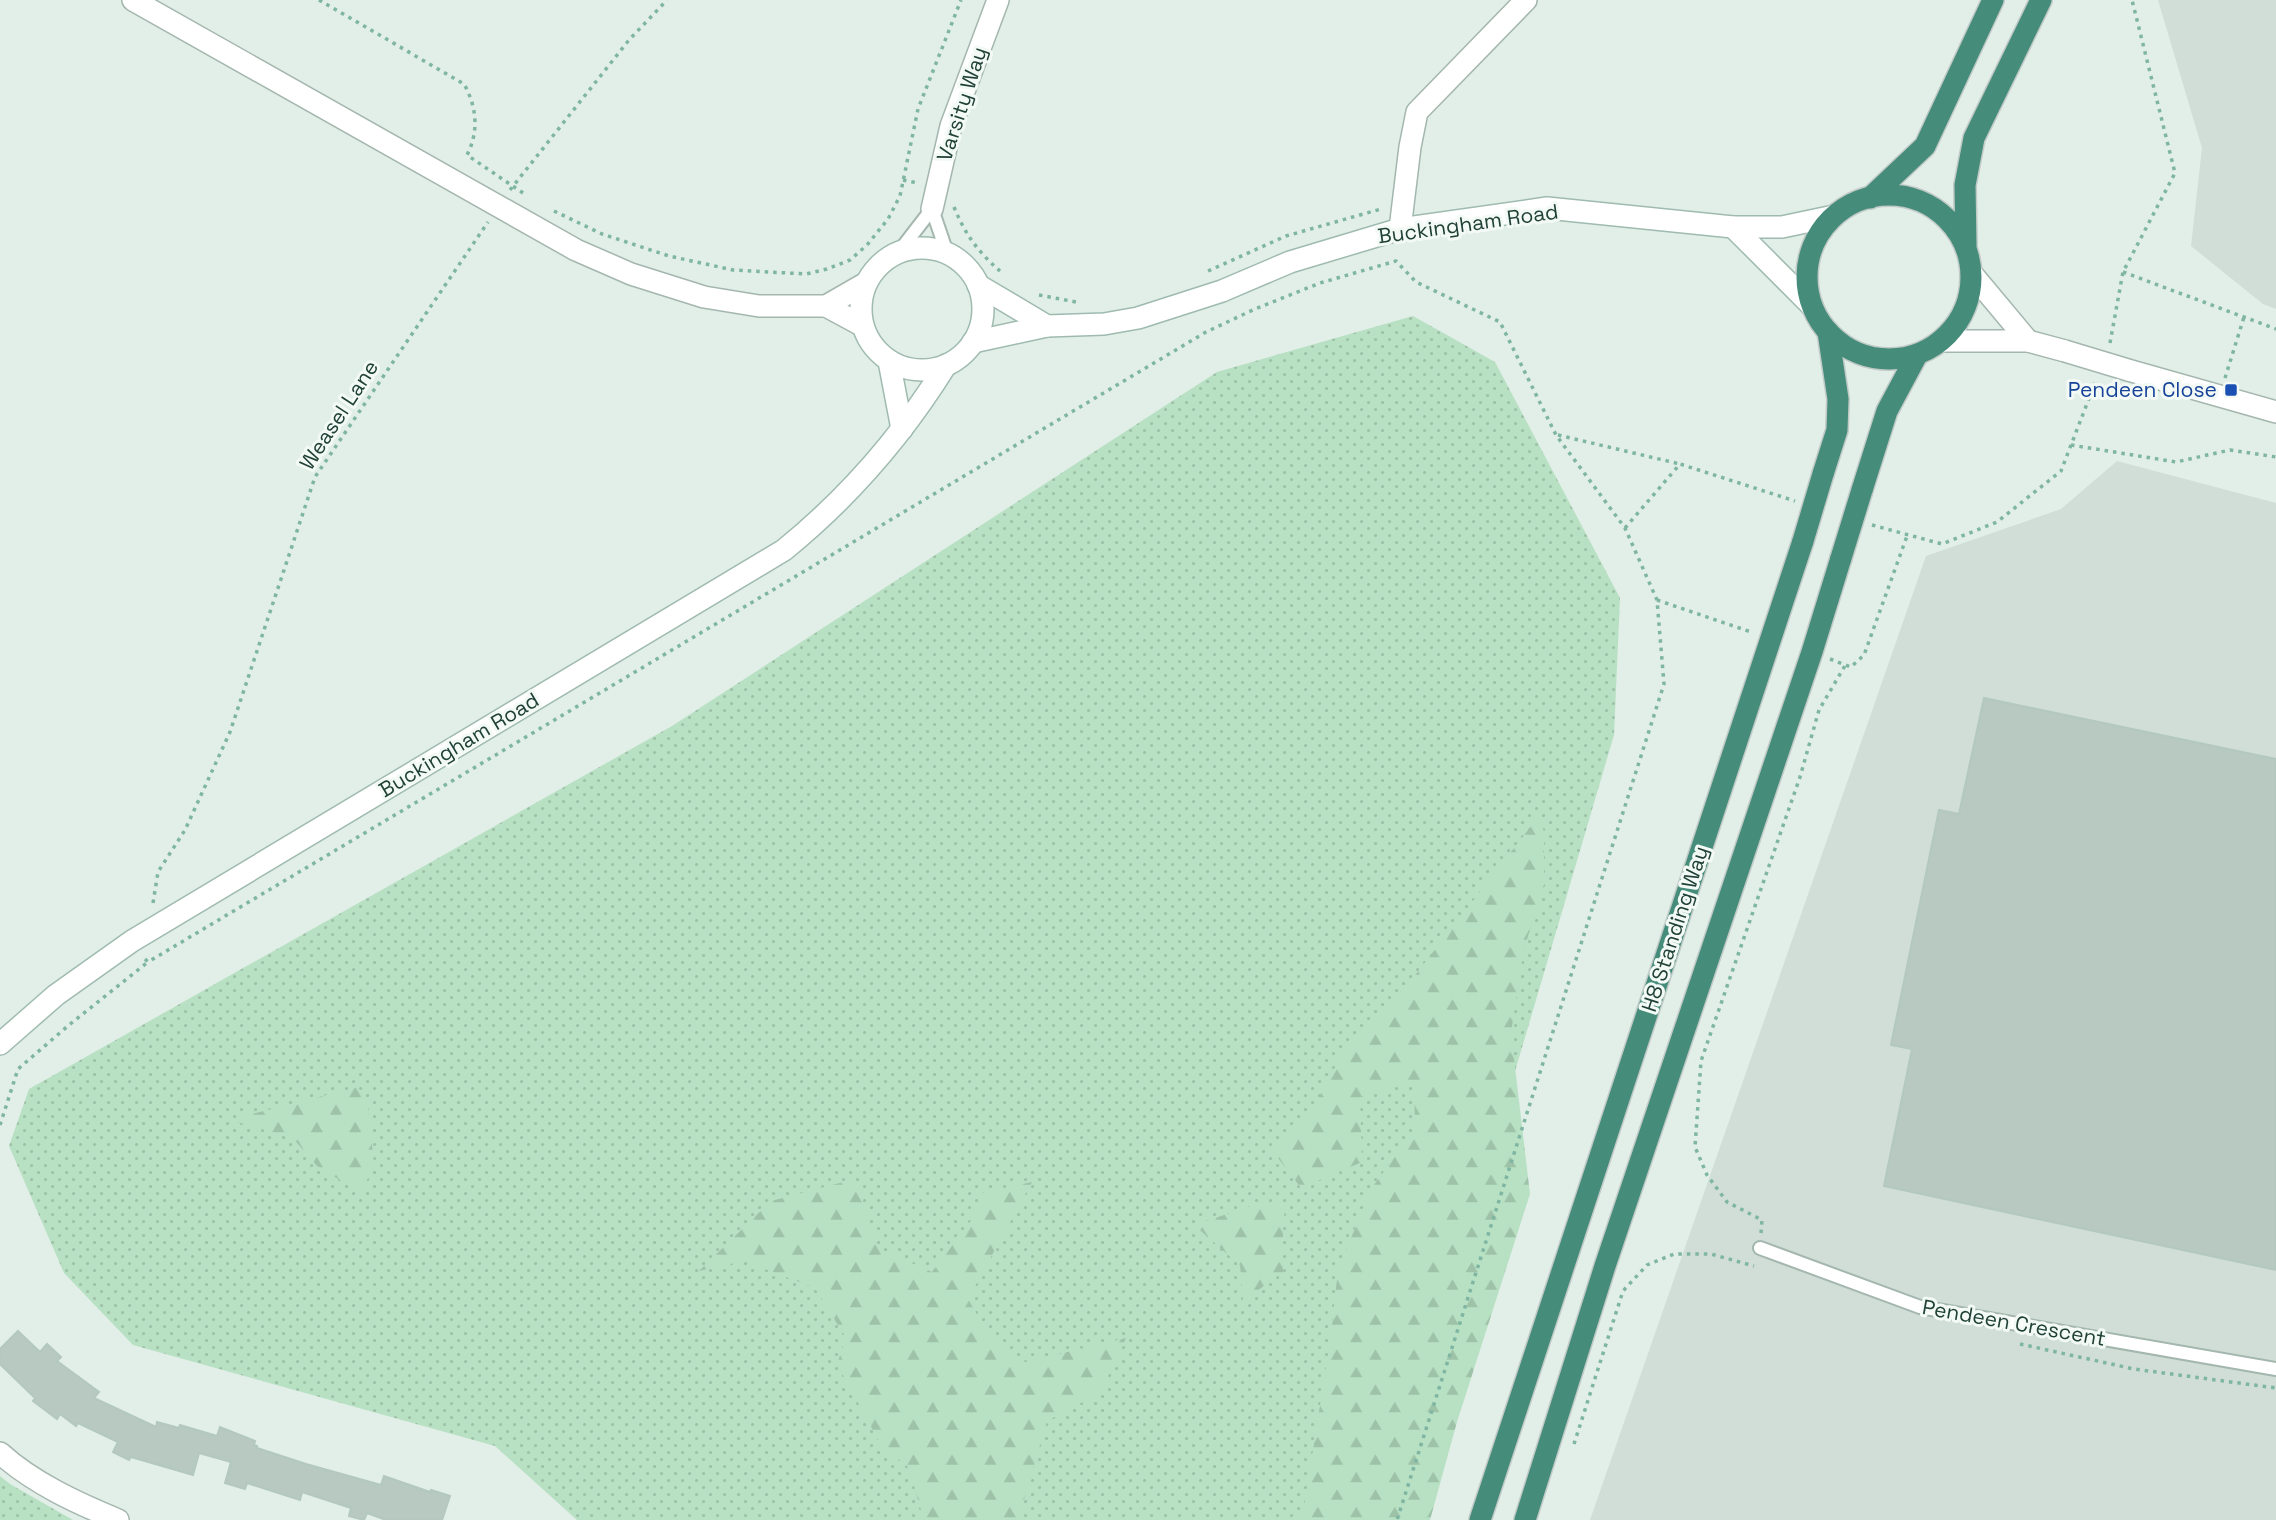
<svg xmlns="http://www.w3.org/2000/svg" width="2276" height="1520" font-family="'Space Grotesk',sans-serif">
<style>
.built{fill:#d0ded7}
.grass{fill:url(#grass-dots)}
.forest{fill:url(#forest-firs)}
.building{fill:#b7c9c1;stroke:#b3c8bf;stroke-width:2}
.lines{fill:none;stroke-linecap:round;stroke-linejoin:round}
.service-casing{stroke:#a4b7af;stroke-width:16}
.minor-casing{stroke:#a4b7af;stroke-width:24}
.tertiary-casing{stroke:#a4b7af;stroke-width:24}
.secondary-casing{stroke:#9fbbb0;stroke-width:24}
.trunk-casing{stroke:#c1cac7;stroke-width:24}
.path{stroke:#7fb5a3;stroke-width:3.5;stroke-dasharray:3.5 5;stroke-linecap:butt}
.service{stroke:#fff;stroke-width:12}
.minor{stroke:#fff;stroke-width:21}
.tertiary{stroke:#fff;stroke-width:21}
.secondary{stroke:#fff;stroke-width:21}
.trunk{stroke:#458c7a;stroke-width:21}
.tertiary-bridge-casing{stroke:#a4b7af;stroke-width:24;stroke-linecap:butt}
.trunk-bridge-casing{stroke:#c1cac7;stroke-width:24;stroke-linecap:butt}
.tertiary-bridge{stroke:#fff;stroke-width:21}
.trunk-bridge{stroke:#458c7a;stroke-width:21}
.transit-dot{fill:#1a4fb4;stroke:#f3faf6;stroke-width:2.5}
.labels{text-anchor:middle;stroke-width:6;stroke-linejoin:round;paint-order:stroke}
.street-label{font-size:21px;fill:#204137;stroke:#f3faf6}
.transit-label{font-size:21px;fill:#164399;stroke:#f3faf6;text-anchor:end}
</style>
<defs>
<pattern id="grass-dots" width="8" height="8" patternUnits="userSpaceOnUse" patternTransform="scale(1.75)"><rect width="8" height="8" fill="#b8e1c3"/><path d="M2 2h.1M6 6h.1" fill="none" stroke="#9ec2a8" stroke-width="1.8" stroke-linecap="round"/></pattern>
<pattern id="forest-firs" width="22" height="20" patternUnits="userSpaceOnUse" patternTransform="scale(1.75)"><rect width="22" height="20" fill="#b8e1c3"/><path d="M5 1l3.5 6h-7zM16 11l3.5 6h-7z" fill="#9ec2a8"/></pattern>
</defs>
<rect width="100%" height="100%" fill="#e2eee8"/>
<g class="built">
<polygon points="2158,0 2276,0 2276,309 2263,304 2191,246 2202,148"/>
<polygon points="2117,461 2276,503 2276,1520 1590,1520 1926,556 2061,509"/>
</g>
<g class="grass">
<polygon points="1413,316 1495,362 1620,598 1614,735 1383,1520 577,1520 495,1446 133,1345 64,1273 9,1146 29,1089 672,726 1217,372"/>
<polygon points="0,1476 10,1484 73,1520 0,1520"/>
</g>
<g class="forest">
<polygon points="1539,816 1544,832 1544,889 1524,948 1511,1033 1530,1194 1457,1422 1430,1520 1302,1520 1330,1342 1338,1270 1371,1189 1415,1129 1414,1082 1360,1097 1362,1162 1301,1188 1272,1150 1311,1113 1346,1046 1409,983"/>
<polygon points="358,1087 368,1105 374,1165 361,1193 317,1166 292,1137 229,1120"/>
<polygon points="855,1179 879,1249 932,1272 973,1218 981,1193 1032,1182 968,1299 991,1339 1025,1362 1126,1338 1100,1393 1047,1421 1018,1520 930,1520 923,1517 909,1468 881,1445 837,1364 846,1338 815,1288 744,1261 699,1271 771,1201"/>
<polygon points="1254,1205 1285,1205 1283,1232 1283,1272 1243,1301 1240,1265 1194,1225"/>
</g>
<g class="building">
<polygon points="1984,698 2276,759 2276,1270 1884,1186 1912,1049 1891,1045 1939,810 1959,814"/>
<polygon points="18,1331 40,1352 47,1344 61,1357 57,1361 99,1392 94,1398 156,1427 157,1422 179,1428 180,1425 217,1436 220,1427 255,1441 254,1445 257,1446 257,1448 306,1464 381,1485 384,1476 430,1492 431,1490 450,1496 442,1520 386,1520 367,1513 364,1520 349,1516 351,1508 302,1492 300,1500 247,1483 245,1489 225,1483 231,1462 199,1453 193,1475 131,1457 129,1460 113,1452 118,1442 78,1423 76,1426 60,1414 57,1419 33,1401 35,1398 0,1364 0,1349"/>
</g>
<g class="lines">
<defs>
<g id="service">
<polyline points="932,209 947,253"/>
<polyline points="898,253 932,209"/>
<polyline points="1760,1248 1920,1307 2276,1369"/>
</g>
<g id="minor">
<polyline points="133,0 576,250 631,274 704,297 759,306 826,306 866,283"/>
<polyline points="932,209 951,126 998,0"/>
<polyline points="1400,229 1410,147 1417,112 1526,0"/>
<polyline points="826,306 863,326"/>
<path d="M 0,1453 C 33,1483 77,1503 118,1520"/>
</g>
<g id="tertiary">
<polyline points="1972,274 2028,341"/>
<polyline points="1942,341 2028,341 2065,351"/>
<polyline points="2128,370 2276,412"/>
</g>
<g id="secondary">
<polyline points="1733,227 1812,306"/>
<circle cx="922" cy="309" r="61"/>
<polyline points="978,285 1047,326"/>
<polyline points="973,342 1047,326 1104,324 1138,318 1222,291 1290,262 1400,229 1547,208 1733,227 1782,227 1834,216"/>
<polyline points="889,361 902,429"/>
<path d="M 0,1044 L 56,995 L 132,941 L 784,550 C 848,498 902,436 946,365"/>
</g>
<g id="trunk">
<circle cx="1889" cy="277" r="82"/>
<polyline points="1870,198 1925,146 1993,0"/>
<polyline points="1966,246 1965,185 1974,138 2041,0"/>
<polyline points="1823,474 1837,430 1838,399 1828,332"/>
<polyline points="1862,490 1887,411 1917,355"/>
<polyline points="1480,1520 1803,541"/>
<polyline points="1525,1520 1605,1266 1812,652 1841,558"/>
</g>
</defs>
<use href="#service" class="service-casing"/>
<use href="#minor" class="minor-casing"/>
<use href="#tertiary" class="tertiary-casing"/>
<use href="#secondary" class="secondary-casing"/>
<use href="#trunk" class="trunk-casing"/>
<g class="path">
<path d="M 319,0 L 464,84 C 477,107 479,132 467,155 L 526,195"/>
<polyline points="903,180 918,183"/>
<polyline points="510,190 629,40 667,0"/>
<path d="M 954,207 C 965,234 978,252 1000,271"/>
<polyline points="554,211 602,234 669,256 733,270 806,274 827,269 850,260 867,245 888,219 900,196 918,109 961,0"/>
<polyline points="1208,271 1286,236 1381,209"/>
<polyline points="2123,272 2276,329"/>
<polyline points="1039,295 1076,302"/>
<polyline points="2110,343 2123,272 2175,173 2132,0"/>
<polyline points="2225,378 2244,317"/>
<polyline points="1558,435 1680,464"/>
<polyline points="2071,445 2176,462 2230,450 2276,457"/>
<polyline points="1872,525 1942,544 1997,522 2061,471 2095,383"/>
<polyline points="1625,528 1680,464 1795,501"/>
<polyline points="1657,600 1751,632"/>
<polyline points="1830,659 1851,667 1864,655 1907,536"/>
<polyline points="153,903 158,872 185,830 230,732 315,477 488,222"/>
<polyline points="145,959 148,962 1206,332 1255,309 1320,283 1396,261 1416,282 1500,322 1556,435 1625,528 1657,600 1664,684 1397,1520"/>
<polyline points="0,1125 18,1069 69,1025 148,962"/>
<polyline points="1761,1233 1762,1220 1727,1202 1707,1175 1695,1147 1701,1061 1800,777 1819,710 1846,664"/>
<polyline points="2020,1344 2134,1369 2276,1388"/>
<polyline points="1574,1444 1623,1291 1647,1265 1674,1254 1711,1254 1754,1266"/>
</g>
<use href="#service" class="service"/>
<use href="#minor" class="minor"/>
<use href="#tertiary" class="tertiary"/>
<use href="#secondary" class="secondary"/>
<use href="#trunk" class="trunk"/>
<defs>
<polyline id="tertiary-bridge" points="2065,351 2128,370"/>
<g id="trunk-bridge">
<polyline points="1803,541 1823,474"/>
<polyline points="1841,558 1862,490"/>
</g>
</defs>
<use href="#tertiary-bridge" class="tertiary-bridge-casing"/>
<use href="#trunk-bridge" class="trunk-bridge-casing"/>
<use href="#tertiary-bridge" class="tertiary-bridge"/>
<use href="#trunk-bridge" class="trunk-bridge"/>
</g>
<rect class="transit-dot" x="2224" y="383" width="14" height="14" rx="3.5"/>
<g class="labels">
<g class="street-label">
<text transform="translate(962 104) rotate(-72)" y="7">Varsity Way</text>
<text transform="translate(1468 224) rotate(-8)" y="7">Buckingham Road</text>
<text transform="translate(339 415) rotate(-57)" y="7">Weasel Lane</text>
<text transform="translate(459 745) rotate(-31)" y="7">Buckingham Road</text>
<text transform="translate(1675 929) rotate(-72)" y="7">H8 Standing Way</text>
<text transform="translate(2014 1323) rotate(10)" y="7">Pendeen Crescent</text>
</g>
<g class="transit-label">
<text x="2217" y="397">Pendeen Close</text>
</g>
</g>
</svg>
